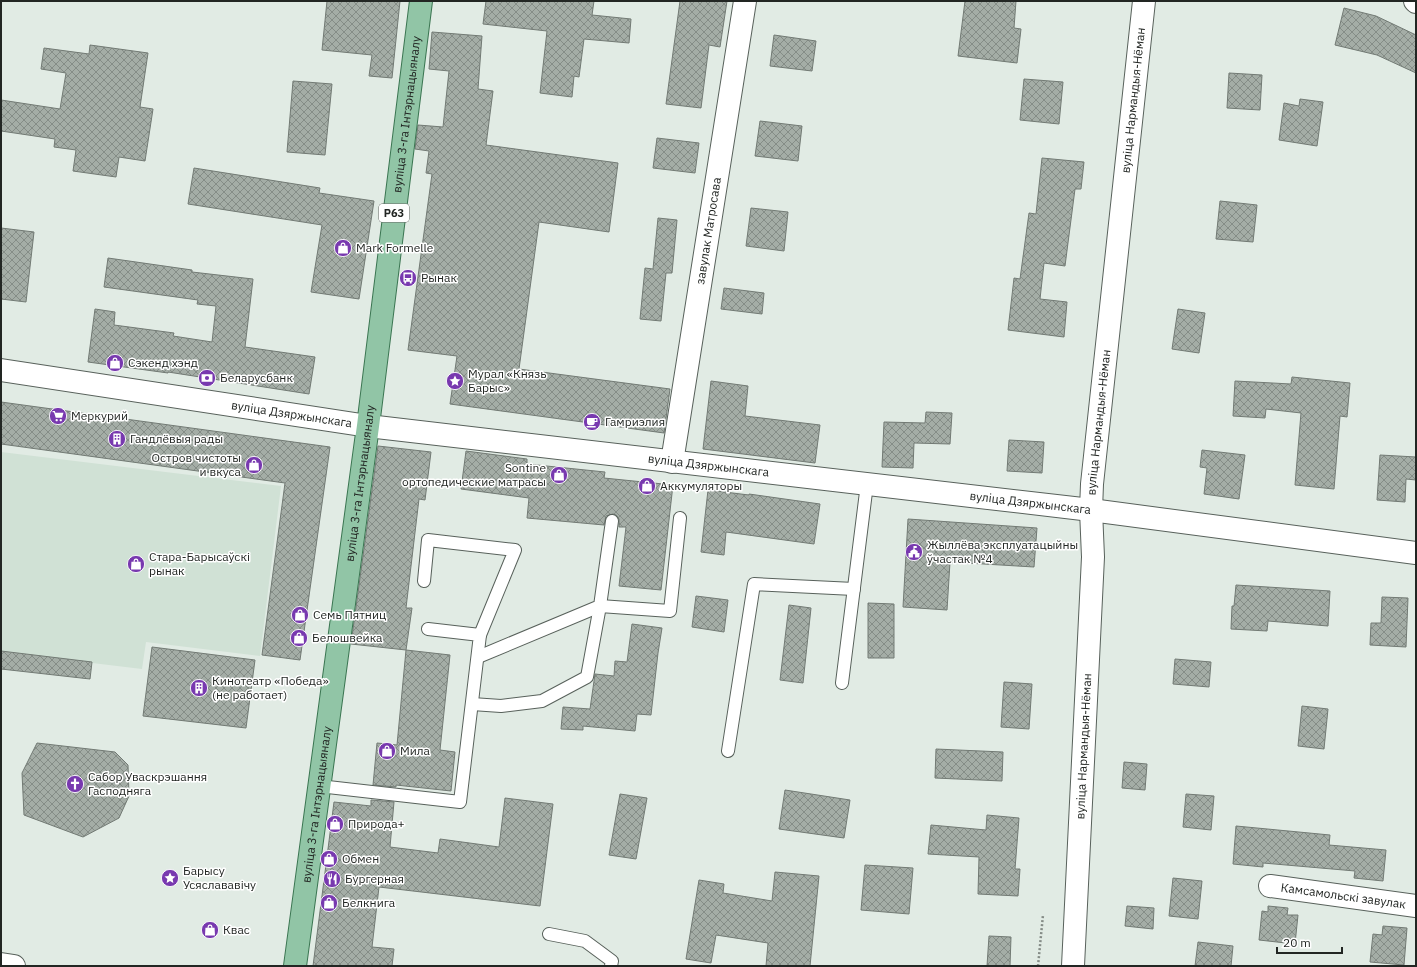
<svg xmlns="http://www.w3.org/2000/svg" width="1417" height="967" font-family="'IBM Plex Sans',sans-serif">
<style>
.built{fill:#d0e1d5}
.building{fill:url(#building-cross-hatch);stroke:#727a74}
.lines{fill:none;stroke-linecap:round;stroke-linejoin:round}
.lane-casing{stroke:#58615b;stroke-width:14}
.street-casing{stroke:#58615b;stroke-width:24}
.secondary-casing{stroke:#58615b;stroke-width:24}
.primary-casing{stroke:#3a7551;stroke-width:24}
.path{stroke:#858c87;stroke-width:2.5;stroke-dasharray:2 2;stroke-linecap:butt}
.lane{stroke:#fff;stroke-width:12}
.street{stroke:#fff;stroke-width:22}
.secondary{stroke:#fff;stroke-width:22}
.primary{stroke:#91c5a6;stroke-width:22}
.labels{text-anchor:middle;stroke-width:3;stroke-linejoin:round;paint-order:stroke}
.shield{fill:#fff;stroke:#646765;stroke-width:1}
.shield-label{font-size:11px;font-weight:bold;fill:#222623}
.street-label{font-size:12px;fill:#222623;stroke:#fff}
.poi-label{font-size:12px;fill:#222623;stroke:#fff;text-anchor:start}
</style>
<defs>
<pattern id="building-cross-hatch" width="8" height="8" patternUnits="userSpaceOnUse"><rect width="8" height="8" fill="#a4ada6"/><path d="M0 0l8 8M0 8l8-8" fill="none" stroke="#858d87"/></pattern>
</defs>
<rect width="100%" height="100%" fill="#e1ebe4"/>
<polygon class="built" points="1,452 281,486 260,656 146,642 142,669 1,652"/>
<g class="building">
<polygon points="327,1 400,1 392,78 369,76 372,55 322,50"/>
<polygon points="486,1 594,1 592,15 631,19 629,43 584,39 579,77 574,76 572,97 540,93 547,31 483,24"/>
<polygon points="680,1 727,1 720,47 709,45 701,108 666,104"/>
<polygon points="965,1 1016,1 1014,28 1021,29 1017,63 958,56"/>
<polygon points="1344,8 1376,16 1416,35 1416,73 1377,55 1335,45"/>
<polygon points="432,32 482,36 478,89 493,91 486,145 618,163 609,232 539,222 519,369 670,389 664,433 450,404 457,356 408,350 432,174 426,173 429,151 415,149 418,125 443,127 449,71 429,69"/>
<polygon points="774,35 816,41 812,71 770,66"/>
<polygon points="90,45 148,53 140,107 153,109 145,161 119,157 116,177 73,171 76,150 54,147 55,139 1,131 1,100 60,109 66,73 41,69 44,48 89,54"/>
<polygon points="1229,73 1262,75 1260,110 1227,108"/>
<polygon points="1024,79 1063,82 1059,124 1020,120"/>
<polygon points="293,81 332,84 325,155 287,152"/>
<polygon points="1300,99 1323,102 1317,146 1279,140 1284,103 1299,106"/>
<polygon points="760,121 802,126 798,161 755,156"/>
<polygon points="657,138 699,143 695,173 653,168"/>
<polygon points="1042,158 1084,162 1081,189 1075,189 1065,266 1044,263 1040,299 1067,302 1064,337 1008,330 1014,278 1020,279 1029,213 1036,214"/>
<polygon points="194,168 320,188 319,193 374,201 359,299 311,292 322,225 188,204"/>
<polygon points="1220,201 1257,205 1253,242 1216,239"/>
<polygon points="751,208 788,212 784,251 746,246"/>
<polygon points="658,218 677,220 672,273 666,273 661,321 640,319 645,268 653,269"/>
<polygon points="1,228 34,232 26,302 1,299"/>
<polygon points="108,258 192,270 192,272 253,279 245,347 315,357 309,394 168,372 168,373 88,362 95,309 115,312 114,325 174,333 173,336 212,342 216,306 197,304 198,300 104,287"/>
<polygon points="724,288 764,293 762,314 721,309"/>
<polygon points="1178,309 1205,313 1199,353 1172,349"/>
<polygon points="1292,377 1350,383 1347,417 1340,416 1334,489 1295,485 1301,413 1266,409 1265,418 1233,416 1235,381 1291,384"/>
<polygon points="711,381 748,386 745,416 820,425 815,463 703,449"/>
<polygon points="1,402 330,447 300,660 262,655 285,483 1,444"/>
<polygon points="926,412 952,413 950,444 914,443 913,468 882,467 884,422 925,423"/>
<polygon points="1009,440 1044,442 1042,473 1007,471"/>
<polygon points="378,446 431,452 425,500 419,499 406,608 412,608 406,650 351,644"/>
<polygon points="1202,450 1245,455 1239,499 1204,494 1207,468 1200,467"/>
<polygon points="466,451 527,459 527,464 605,472 604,478 673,485 661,590 619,586 626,527 619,527 619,519 616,515 613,514 606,516 604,525 527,518 529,498 461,489"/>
<polygon points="1380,455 1416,457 1416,480 1406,479 1405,502 1377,500"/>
<polygon points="708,490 749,495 749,494 820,504 814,544 726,532 724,555 701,552"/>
<polygon points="908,519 1037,528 1034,567 950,562 947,610 903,607"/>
<polygon points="1236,585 1330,591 1328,626 1268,621 1267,631 1231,629 1232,606 1234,606"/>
<polygon points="696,596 728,600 724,632 692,627"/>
<polygon points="1382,597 1408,598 1406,647 1370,645 1371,623 1381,623"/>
<polygon points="868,603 894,604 894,658 868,658"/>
<polygon points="789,605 811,608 803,683 780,680"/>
<polygon points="632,624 662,628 658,653 651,715 637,714 635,731 583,726 583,730 561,729 563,707 590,709 595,674 614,676 615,661 627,662"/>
<polygon points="152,647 255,660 246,728 143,716"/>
<polygon points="406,650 450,655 440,750 455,752 451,791 396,785 396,787 373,785 377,743 397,745"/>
<polygon points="1,651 92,662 90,679 1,669"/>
<polygon points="1175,659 1211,662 1209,687 1173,684"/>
<polygon points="1004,682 1032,684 1029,729 1001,727"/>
<polygon points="1302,706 1328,709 1324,749 1298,746"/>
<polygon points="37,743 115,752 128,765 129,796 119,818 83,837 24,815 22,773"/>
<polygon points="936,749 1003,752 1002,781 935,778"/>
<polygon points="1124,762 1147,764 1145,790 1122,788"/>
<polygon points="785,790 850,800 844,838 779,829"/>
<polygon points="620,794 647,798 636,859 609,855"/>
<polygon points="1186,794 1214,796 1211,830 1183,827"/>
<polygon points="505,798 553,804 540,906 379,887 372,947 394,949 392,966 313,966 334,802 371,806 371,800 394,802 390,847 438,853 440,839 499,847"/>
<polygon points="987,815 1019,818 1015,869 1020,869 1018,896 978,894 979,857 928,854 931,825 986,830"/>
<polygon points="1236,826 1330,835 1329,845 1386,850 1383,881 1354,878 1355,871 1263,863 1263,867 1233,864"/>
<polygon points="865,865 913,868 909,914 861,910"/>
<polygon points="775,872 819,876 810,966 766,966 768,943 716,935 711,963 686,959 699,880 724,884 723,893 772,901"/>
<polygon points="1173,878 1202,881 1198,919 1169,916"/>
<polygon points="1127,906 1154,908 1153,929 1125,926"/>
<polygon points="1268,906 1288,908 1287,915 1298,915 1295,944 1259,940 1262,911 1268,912"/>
<polygon points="1383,926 1407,928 1404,965 1370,962 1373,934 1382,935"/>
<polygon points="989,936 1011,937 1010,966 987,966"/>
<polygon points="1198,942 1233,946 1231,966 1195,966"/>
</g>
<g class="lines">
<defs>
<g id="lane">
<polyline points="424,581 428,540 515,550 480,635"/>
<polyline points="478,657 600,606 612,521"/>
<polyline points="842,683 867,484"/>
<polyline points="472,704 501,706 542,701 587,677 600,606 670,611 680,518"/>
<polyline points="728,751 754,584 854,589"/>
<polyline points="319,786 460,802 480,635 428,629"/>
<polyline points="549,934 585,941 612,961 611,966"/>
</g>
<g id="street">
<polyline points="1415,1 1416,2"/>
<path id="s1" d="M 672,462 L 745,1"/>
<path id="s2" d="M 1091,510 L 1092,484 L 1144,1"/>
<path id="s3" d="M 1270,886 L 1416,906"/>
<polyline points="1,964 14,966"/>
</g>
<g id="secondary">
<path id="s4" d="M 1,370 L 368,426 L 1091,510 L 1416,553"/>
<path id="s5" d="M 1073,966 L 1093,557 L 1091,510"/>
</g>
<g id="primary">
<path id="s6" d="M 295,966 L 368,426 L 421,1"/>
</g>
</defs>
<use href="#lane" class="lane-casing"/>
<use href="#street" class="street-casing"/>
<use href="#secondary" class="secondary-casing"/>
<use href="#primary" class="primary-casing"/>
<polyline class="path" points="1038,966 1043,915"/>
<use href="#lane" class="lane"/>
<use href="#street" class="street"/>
<use href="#secondary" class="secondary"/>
<use href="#primary" class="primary"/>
</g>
<defs>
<symbol id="shop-disc" viewBox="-11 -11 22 22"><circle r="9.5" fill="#7839af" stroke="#fff"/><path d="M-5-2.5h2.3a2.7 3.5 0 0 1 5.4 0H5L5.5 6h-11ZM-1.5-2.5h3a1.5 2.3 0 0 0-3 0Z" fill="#fff"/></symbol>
<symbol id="bus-disc" viewBox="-11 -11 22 22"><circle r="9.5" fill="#7839af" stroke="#fff"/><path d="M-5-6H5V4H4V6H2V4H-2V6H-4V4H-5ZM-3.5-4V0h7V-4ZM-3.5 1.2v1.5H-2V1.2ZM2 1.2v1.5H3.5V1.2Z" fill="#fff"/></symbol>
<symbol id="bank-disc" viewBox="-11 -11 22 22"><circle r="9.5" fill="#7839af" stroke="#fff"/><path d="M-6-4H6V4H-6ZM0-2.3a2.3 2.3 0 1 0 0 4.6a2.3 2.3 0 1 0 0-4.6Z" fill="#fff"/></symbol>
<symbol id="sight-disc" viewBox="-11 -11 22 22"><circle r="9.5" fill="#7839af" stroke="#fff"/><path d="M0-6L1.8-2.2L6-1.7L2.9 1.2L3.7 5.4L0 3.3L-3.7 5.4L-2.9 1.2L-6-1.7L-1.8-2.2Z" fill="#fff"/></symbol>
<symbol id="supermarket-disc" viewBox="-11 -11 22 22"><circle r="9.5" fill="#7839af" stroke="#fff"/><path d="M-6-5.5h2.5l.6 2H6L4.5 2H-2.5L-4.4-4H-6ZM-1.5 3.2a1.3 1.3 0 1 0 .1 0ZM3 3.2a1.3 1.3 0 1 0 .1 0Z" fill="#fff"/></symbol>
<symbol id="cafe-disc" viewBox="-11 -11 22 22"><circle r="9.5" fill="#7839af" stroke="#fff"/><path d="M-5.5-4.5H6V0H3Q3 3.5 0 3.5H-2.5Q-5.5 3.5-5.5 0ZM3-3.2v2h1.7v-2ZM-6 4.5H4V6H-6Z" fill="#fff"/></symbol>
<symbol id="building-disc" viewBox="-11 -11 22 22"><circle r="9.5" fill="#7839af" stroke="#fff"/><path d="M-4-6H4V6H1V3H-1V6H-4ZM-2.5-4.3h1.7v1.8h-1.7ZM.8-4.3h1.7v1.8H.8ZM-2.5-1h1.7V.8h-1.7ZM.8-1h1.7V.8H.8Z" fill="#fff"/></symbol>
<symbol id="civic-disc" viewBox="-11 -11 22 22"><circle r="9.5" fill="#7839af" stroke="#fff"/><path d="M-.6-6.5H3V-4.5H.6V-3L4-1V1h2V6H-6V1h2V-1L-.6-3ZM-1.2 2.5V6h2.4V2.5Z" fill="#fff"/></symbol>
<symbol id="church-disc" viewBox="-11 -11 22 22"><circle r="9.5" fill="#7839af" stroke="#fff"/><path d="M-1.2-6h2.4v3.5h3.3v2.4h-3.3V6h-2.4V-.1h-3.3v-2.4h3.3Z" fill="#fff"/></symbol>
<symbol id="restaurant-disc" viewBox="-11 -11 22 22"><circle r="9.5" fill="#7839af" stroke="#fff"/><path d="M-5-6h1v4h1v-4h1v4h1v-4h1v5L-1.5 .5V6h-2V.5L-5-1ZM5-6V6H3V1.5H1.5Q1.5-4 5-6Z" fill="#fff"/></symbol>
</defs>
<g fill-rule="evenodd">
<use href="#shop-disc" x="333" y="238" width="20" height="20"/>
<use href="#bus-disc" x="398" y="268" width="20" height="20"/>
<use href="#shop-disc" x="105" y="353" width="20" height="20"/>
<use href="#bank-disc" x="197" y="368" width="20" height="20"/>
<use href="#sight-disc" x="445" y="371" width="20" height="20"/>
<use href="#supermarket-disc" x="48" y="406" width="20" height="20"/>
<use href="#cafe-disc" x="582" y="412" width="20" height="20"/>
<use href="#building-disc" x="107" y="429" width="20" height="20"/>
<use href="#shop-disc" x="244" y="455" width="20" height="20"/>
<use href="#shop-disc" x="549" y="465" width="20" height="20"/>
<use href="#shop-disc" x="637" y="476" width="20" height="20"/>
<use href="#civic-disc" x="904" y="542" width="20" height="20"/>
<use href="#shop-disc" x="126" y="554" width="20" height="20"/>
<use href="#shop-disc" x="290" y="605" width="20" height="20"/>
<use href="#shop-disc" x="289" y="628" width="20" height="20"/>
<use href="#building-disc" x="189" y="678" width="20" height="20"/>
<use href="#shop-disc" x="377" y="741" width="20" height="20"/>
<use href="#church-disc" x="65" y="774" width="20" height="20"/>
<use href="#shop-disc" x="325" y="814" width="20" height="20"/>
<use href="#shop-disc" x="319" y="849" width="20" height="20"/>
<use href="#sight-disc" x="160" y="868" width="20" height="20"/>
<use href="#restaurant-disc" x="322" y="869" width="20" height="20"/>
<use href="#shop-disc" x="319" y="893" width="20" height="20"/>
<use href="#shop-disc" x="200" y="920" width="20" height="20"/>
</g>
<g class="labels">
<rect class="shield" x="379" y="204" width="30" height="18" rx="3"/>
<g class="shield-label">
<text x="394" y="217">Р63</text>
</g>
<g class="street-label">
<text dy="4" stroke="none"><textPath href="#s2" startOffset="412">вуліца Нармандыя-Нёман</textPath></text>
<text dy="4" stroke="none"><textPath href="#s6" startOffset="859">вуліца 3-га Інтэрнацыяналу</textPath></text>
<text dy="4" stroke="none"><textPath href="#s1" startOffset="234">завулак Матросава</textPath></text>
<text dy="4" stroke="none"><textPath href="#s4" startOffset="294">вуліца Дзяржынскага</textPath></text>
<text dy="4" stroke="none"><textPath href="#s2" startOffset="88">вуліца Нармандыя-Нёман</textPath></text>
<text dy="4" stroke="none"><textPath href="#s4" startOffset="714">вуліца Дзяржынскага</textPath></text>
<text dy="4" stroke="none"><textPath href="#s6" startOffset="487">вуліца 3-га Інтэрнацыяналу</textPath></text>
<text dy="4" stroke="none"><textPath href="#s4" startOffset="1038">вуліца Дзяржынскага</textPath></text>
<text dy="4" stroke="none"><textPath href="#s5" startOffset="220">вуліца Нармандыя-Нёман</textPath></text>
<text dy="4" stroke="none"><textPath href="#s6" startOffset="163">вуліца 3-га Інтэрнацыяналу</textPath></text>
<text dy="4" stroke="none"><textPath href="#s3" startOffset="74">Камсамольскі завулак</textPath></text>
</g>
<g class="poi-label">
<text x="356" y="252">Mark Formelle</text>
<text x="421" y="282">Рынак</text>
<text x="128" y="367">Сэкенд хэнд</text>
<text x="468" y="378">Мурал «Князь<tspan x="468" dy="14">Барыс»</tspan></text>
<text x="220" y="382">Беларусбанк</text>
<text x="71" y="420">Меркурий</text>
<text x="605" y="426">Гамриэлия</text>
<text x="130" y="443">Гандлёвыя рады</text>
<text x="241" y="462" text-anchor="end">Остров чистоты<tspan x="241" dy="14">и вкуса</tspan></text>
<text x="546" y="472" text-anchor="end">Sontine<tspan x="546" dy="14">ортопедические матрасы</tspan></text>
<text x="660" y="490">Аккумуляторы</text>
<text x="927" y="549">Жыллёва эксплуатацыйны<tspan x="927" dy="14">ўчастак №4</tspan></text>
<text x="149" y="561">Стара-Барысаўскі<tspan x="149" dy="14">рынак</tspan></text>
<text x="313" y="619">Семь Пятниц</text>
<text x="312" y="642">Белошвейка</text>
<text x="212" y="685">Кинотеатр «Победа»<tspan x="212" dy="14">(не работает)</tspan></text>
<text x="400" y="755">Мила</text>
<text x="88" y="781">Сабор Уваскрэшання<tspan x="88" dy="14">Гасподняга</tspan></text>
<text x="348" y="828">Природа+</text>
<text x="342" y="863">Обмен</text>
<text x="183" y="875">Барысу<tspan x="183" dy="14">Усяслававічу</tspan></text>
<text x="345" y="883">Бургерная</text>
<text x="342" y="907">Белкнига</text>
<text x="223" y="934">Квас</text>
</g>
</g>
<rect width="1417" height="967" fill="none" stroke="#222623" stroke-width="4"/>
<path d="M1277 947v6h65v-6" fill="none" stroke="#222623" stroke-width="2"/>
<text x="1283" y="947" font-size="12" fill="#222623" stroke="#ffffff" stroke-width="3" paint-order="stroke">20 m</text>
</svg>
